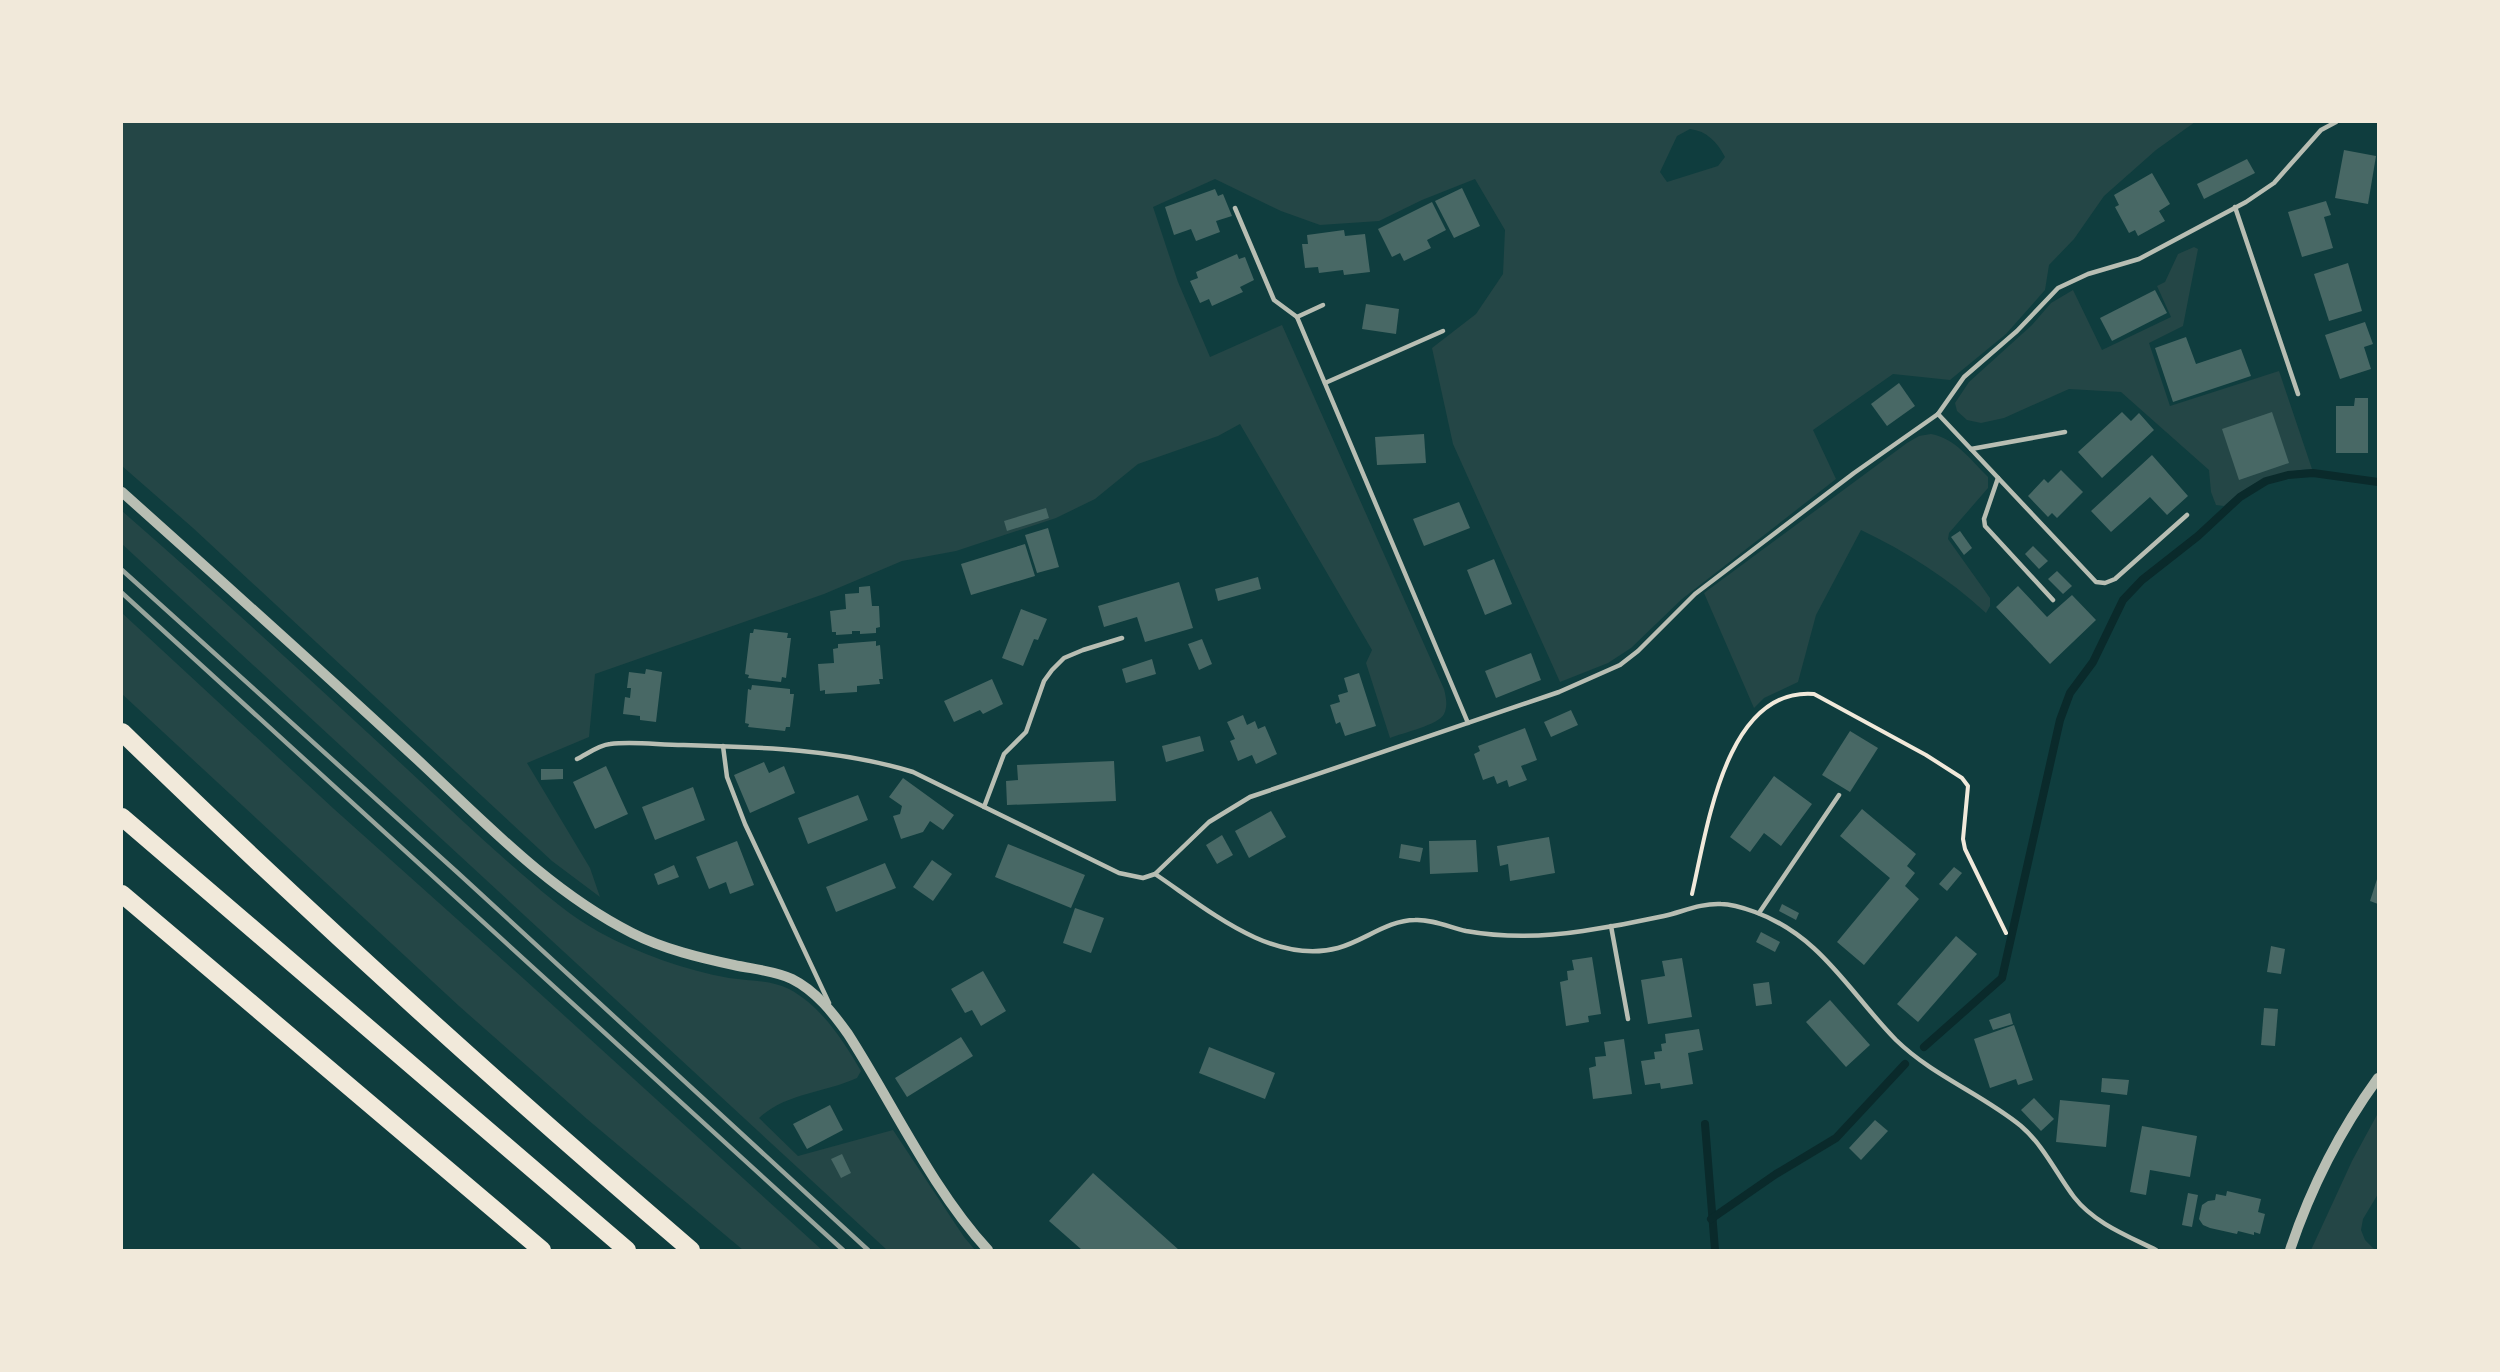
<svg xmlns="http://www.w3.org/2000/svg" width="2500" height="1372" font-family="Barlow,sans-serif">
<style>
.green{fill:#244646;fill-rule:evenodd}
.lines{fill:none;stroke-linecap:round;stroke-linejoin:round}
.stream{stroke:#0a2a2b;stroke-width:8}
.building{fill:#486865}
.path{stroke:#f1e9da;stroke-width:4}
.service{stroke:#b8beb3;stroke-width:4.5}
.tertiary{stroke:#b8beb3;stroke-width:10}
.motorway{stroke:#f1e9da;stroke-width:18}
.rail{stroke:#97a49c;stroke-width:4.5}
</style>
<rect width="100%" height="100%" fill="#0f3d3e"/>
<g class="green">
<path d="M 122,122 L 2195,122 L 2156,150 L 2104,196 L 2074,239 L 2049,265 L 2045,290 L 2006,334 L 1950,380 L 1893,374 L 1813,430 L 1836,479 L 1682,599 L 1631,648 L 1608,663 L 1560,682 L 1453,444 L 1432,348 L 1476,314 L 1503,274 L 1505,230 L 1475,179 L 1422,200 L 1379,221 L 1320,225 L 1281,211 L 1215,179 L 1153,207 L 1178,282 L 1210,357 L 1282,325 L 1444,689 C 1446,697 1448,706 1444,714 C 1439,725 1402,733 1390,738 L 1366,663 L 1372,650 L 1240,424 L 1218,436 L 1138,464 L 1095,499 L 1056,518 L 956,551 L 902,561 L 824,594 L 595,674 L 589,737 L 527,763 L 590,868 L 600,897 L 552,861 L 193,528 L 122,466 ZM 1690,129 C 1707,131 1717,142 1725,157 L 1718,166 L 1667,182 L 1660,172 L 1677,136 Z"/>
<path d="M 2194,247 L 2198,249 L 2183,326 L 2149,343 L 2170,406 L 2279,371 L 2312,469 C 2276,471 2250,482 2224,506 L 2216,505 L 2211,492 L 2209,470 L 2121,392 L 2069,389 L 2004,418 L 1981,423 L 1967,420 L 1957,411 L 1955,403 L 1969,382 L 2032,325 L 2051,303 L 2073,290 L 2102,350 L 2171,317 L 2157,286 L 2165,282 L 2178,254 Z"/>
<path d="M 1931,434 C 1956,439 1970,459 1988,477 L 1988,488 L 1949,533 L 1948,539 L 1990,598 L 1990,606 L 1986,613 C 1948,578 1907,552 1861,530 L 1816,615 L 1798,682 L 1764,698 L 1754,708 L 1704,593 L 1907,443 L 1919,436 Z"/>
<path d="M 122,511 C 218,595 313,682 407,769 C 446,805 483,841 523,875 C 547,896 572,917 599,932 C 639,954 685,970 729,978 C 749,981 771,980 789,989 C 821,1006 843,1040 861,1071 L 857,1078 C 824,1093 786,1093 759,1118 L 798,1156 L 893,1130 L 964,1237 L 975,1250 L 887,1250 L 122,544 Z"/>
<polygon points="122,613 334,809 524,979 822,1250 743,1250 587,1119 459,1006 122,694"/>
<polygon points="2378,1113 2378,1194 2363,1219 2361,1230 2365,1240 2375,1250 2311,1250 2352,1161"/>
</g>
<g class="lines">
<g class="stream">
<polyline points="1924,1047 2002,978 2060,720 2070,693 2093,662 2123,600 2142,580 2198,536 2240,497 2266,481 2288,475 2313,473 2378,482"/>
<polyline points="1705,1124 1715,1250"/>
<polyline points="1711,1219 1776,1174 1836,1138 1905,1064"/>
</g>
</g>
<g class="building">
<polygon points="2344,150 2376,156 2368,204 2335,198"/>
<polygon points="2247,159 2255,173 2204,199 2197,184"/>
<polygon points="2152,173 2170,204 2159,211 2165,221 2138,236 2135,230 2129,233 2115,207 2119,205 2114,195"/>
<polygon points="1462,188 1480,226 1454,238 1435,201"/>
<polygon points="1215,189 1218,196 1223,194 1232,216 1216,221 1220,232 1196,241 1191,229 1174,235 1165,207"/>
<polygon points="2326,201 2331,215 2324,217 2333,248 2302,257 2288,212"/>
<polygon points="1432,202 1446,230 1427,240 1431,248 1404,261 1400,253 1392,257 1378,229"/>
<polygon points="1344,230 1345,236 1365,234 1370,272 1344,275 1343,270 1319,273 1318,267 1305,268 1302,244 1308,244 1307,235"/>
<polygon points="1237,254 1239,259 1245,257 1254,280 1240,287 1243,292 1212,306 1209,299 1200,303 1190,281 1198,278 1196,272"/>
<polygon points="2348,263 2362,311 2329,321 2314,274"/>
<polygon points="2155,290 2167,313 2112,341 2100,318"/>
<polygon points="1366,304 1399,309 1396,334 1362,329"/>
<polygon points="2365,322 2373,344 2364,347 2371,369 2340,379 2325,335"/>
<polygon points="2186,337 2196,364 2241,349 2251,376 2173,402 2155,348"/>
<polygon points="1899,383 1915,406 1887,426 1871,404"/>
<polygon points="2355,398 2368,398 2368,453 2336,453 2336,406 2354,406"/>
<polygon points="2122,412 2131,421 2139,413 2154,430 2102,478 2078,452"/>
<polygon points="2272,412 2289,463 2239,480 2222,429"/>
<polygon points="1424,434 1426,463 1377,465 1375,437"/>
<polygon points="2152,455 2188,496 2167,515 2150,497 2111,532 2091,511"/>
<polygon points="2061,470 2083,492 2057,518 2052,513 2048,517 2028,496 2044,479 2048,483"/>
<polygon points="1459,502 1470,528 1424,546 1413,519"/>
<polygon points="1046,508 1049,518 1007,531 1004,521"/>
<polygon points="1048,528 1059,567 1037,573 1025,535"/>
<polygon points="1960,531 1972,548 1964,555 1951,537"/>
<polygon points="1025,544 1035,576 971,595 961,564"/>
<polygon points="2033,546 2048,561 2039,569 2025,554"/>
<polygon points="1494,559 1512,604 1485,615 1467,570"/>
<polygon points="2057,571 2072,586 2063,594 2048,579"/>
<polygon points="1258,577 1261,589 1218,601 1215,589"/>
<polygon points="1179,582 1193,628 1145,642 1137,617 1104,627 1098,606"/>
<polygon points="870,586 872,606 879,606 880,627 876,628 876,633 860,634 860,631 852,631 852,634 836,635 836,632 832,632 830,611 846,609 845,594 859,593 859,587"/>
<polygon points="2018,586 2047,617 2072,595 2096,620 2050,664 1996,607"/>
<polygon points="1021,609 1047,619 1038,640 1034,639 1023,666 1002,658"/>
<polygon points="754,629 788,633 787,638 791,638 786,678 782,677 781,682 748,678 749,675 745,674 750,633 753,633"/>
<polygon points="1202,639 1212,664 1199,670 1188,644"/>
<polygon points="876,641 876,646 880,645 883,679 879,679 880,684 857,686 857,692 825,694 825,690 820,691 818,664 834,663 833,649 838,648 838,644"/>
<polygon points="1531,653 1541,680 1496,698 1485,671"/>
<polygon points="1152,659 1156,674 1126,683 1122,669"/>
<polygon points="646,669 662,672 656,722 640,720 640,716 623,714 625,697 630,698 631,688 627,688 629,672 645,674"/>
<polygon points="1359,673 1376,726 1345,736 1340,722 1336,724 1330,705 1340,702 1338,695 1348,692 1344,678"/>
<polygon points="992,679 1003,704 983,714 980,710 954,722 944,701"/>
<polygon points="752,685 790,689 790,694 794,694 790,727 786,727 785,731 748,727 749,724 745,723 748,689 751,690"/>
<polygon points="1571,710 1578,725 1551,737 1544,722"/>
<polygon points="1243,715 1247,725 1255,721 1258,729 1265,726 1277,754 1256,764 1252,755 1238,761 1230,741 1235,739 1227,722"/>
<polygon points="1525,728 1537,760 1521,766 1527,780 1509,787 1507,780 1497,784 1494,776 1483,780 1474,754 1480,751 1478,746"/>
<polygon points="1850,731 1878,748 1850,792 1822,775"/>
<polygon points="1200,736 1204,751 1166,762 1162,746"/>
<polygon points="1114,761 1116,801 1007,805 1006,781 1018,780 1017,765"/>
<polygon points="764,762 769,773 784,766 795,793 750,813 734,775"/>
<polygon points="606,766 628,814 595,829 573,782"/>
<polygon points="541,769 563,769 563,779 541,780"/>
<polygon points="1774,776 1812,804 1781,846 1764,833 1750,852 1730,837"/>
<polygon points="903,778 954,815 943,830 930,821 923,832 901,839 893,816 900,814 902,806 889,797"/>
<polygon points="693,787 705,820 655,840 642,807"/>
<polygon points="858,795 868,820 808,844 798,818"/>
<polygon points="1862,809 1916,854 1907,866 1915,873 1905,886 1919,899 1864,965 1837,942 1890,878 1840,836"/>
<polygon points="1271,811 1286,837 1249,858 1235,831"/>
<polygon points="1222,835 1233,855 1217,864 1206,845"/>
<polygon points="1549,837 1555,873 1510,881 1508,864 1500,866 1497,846"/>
<polygon points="1476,840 1478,872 1430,874 1429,841"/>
<polygon points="737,841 754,885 730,894 726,882 709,889 696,857"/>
<polygon points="1008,844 1085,875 1071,908 995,877"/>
<polygon points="1401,844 1423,848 1420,862 1399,858"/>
<polygon points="932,860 952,874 933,901 913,887"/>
<polygon points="885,863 896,888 836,912 826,887"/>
<polygon points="674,865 679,877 658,885 654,874"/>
<polygon points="1954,867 1962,873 1947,891 1939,884"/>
<polygon points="2378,876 2378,904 2370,901"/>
<polygon points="1782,904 1799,913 1796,920 1779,911"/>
<polygon points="1075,908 1104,918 1091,953 1063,943"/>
<polygon points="1761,932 1780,942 1775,952 1756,942"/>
<polygon points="1956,936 1977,954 1918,1022 1897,1004"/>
<polygon points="2271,946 2285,949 2281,974 2267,972"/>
<polygon points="1592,957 1601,1014 1588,1016 1589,1022 1566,1026 1560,982 1568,980 1567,971 1574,970 1572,960"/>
<polygon points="1682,958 1692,1017 1648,1024 1641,980 1665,976 1662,961"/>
<polygon points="983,971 1006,1011 981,1026 972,1010 965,1013 951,989"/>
<polygon points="1769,982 1772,1004 1756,1006 1753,984"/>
<polygon points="1830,1000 1870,1045 1846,1067 1806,1022"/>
<polygon points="2264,1008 2278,1009 2275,1046 2261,1045"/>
<polygon points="2010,1013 2013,1024 1993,1030 1989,1020"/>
<polygon points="2014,1025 2033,1080 2018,1085 2016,1079 1990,1088 1974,1039"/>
<polygon points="1699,1029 1703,1050 1688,1053 1693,1084 1661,1089 1660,1083 1645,1085 1641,1061 1655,1059 1654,1052 1662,1051 1661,1044 1666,1043 1665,1034"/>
<polygon points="961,1037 973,1056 907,1097 895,1078"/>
<polygon points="1624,1039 1632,1094 1593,1099 1589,1068 1596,1066 1595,1057 1606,1056 1604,1042"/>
<polygon points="1209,1047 1275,1073 1265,1099 1199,1073"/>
<polygon points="2102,1078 2129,1080 2127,1095 2101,1092"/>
<polygon points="2034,1098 2054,1119 2041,1131 2021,1110"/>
<polygon points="2060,1100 2110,1105 2106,1147 2056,1142"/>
<polygon points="830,1105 843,1130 807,1149 793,1124"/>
<polygon points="1875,1120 1888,1131 1861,1160 1849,1148"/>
<polygon points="2142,1126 2197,1136 2190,1177 2150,1170 2146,1195 2130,1192"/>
<polygon points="842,1154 851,1173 841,1178 831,1159"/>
<polygon points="1093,1173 1179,1250 1082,1250 1049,1221"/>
<polygon points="2227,1191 2261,1199 2258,1212 2265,1214 2260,1234 2254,1232 2254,1235 2238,1231 2237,1234 2210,1228 2203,1225 2199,1219 2202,1205 2208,1201 2215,1200 2216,1194 2226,1196"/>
<polygon points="2188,1193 2198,1195 2192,1227 2182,1225"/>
</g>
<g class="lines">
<path class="path" d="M 1692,894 C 1707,830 1725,687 1814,694 L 1926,755 L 1962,778 L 1968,786 L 1963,839 L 1965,849 L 2006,933"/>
<g class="service">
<polyline points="2235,207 2298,394"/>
<polyline points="1235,208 1274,300 1297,317 1468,723"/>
<polyline points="1297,317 1323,305"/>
<polyline points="1325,383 1443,331"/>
<polyline points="1938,414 2096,582 2105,583 2115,579 2187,515"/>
<polyline points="1971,449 2065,432"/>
<polyline points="1998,478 1984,519 1985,526 2053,600"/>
<polyline points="723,746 727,777 745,824 829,1003"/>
<path d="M 577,759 C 587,754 599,745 610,744 C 633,741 659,745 683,745 C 760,747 839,749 913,772 L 1119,873 L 1143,878 L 1155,874 L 1209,822 L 1250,797 L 1559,692 L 1620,665 L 1638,651 L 1695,594 L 1854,473 L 1938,414 L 1964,377 L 2017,331 L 2058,288 L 2088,274 L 2139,259 L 2246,202 L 2274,183 L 2321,130 L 2336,122"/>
<polyline points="984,807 1004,754 1026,732 1044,681 1052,670 1064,658 1083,650 1122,638"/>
<path d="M 1155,874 C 1206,908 1272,966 1338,948 C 1364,941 1388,920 1415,920 C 1432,919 1449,927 1466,931 C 1505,938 1544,937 1583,931 C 1610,927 1637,922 1664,916 C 1682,912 1701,903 1721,904 C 1732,904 1744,908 1755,912 C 1821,936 1849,992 1896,1040 C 1933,1076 1982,1094 2021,1126 C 2044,1146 2056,1173 2074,1197 C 2094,1223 2128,1236 2156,1250"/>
<polyline points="1759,913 1839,795"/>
<polyline points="1611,926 1628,1019"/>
</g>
<g class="tertiary">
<path d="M 122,492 C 217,577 313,663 407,750 C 478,815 545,889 632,933 C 663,949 701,958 734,965 C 752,969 776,971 792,979 C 816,991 833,1013 848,1034 C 893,1104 932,1189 988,1250"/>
<path d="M 2290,1250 C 2310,1190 2341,1129 2378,1078"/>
</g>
<g class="motorway">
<path d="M 122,732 C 306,911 496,1083 691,1250"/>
<polyline points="122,817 627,1250"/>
<polyline points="122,894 542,1250"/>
</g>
<g class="rail">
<polyline points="122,570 458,873 868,1250"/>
<polyline points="122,593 843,1250"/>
</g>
</g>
<rect width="2500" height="1372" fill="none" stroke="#f1e9da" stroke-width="246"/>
</svg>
